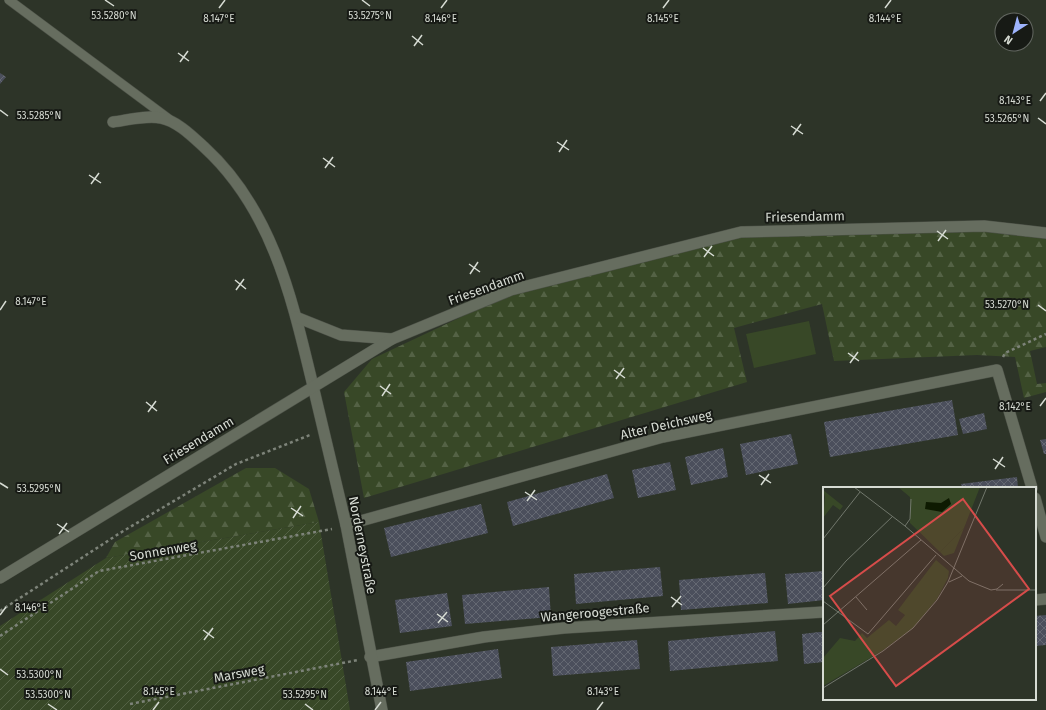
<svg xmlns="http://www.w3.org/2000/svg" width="1046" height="710" font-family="'Fira Sans',sans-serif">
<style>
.forest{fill:url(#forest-firs)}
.park{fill:#384827}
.garden{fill:url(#garden-furrows)}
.building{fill:url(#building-cross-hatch)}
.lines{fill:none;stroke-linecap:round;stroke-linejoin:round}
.service-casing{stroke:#4c5147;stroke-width:10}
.minor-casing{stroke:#4c5147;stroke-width:12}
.tertiary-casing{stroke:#4c5147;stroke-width:12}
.secondary-casing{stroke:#4c5147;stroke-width:12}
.path{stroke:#7d8379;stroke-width:2.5;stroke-dasharray:3 3;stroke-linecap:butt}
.service{stroke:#666d5f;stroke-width:9}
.minor{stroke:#666d5f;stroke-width:11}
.tertiary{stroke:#666d5f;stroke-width:11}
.secondary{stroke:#666d5f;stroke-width:11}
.ticks{fill:none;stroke:#d6dbd3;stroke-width:1.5}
.labels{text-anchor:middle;stroke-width:4;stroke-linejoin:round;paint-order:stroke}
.street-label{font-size:13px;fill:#d6dbd3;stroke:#171a15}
.inset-road{fill:none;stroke:#71776c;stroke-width:1}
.view{fill:#d64c4a;fill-opacity:0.15;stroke:#d64c4a;stroke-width:2}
.inset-edge{fill:none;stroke:#d6dbd3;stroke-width:2}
.ticks-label{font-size:10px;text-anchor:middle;fill:#d6dbd3;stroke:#171a15;stroke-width:4;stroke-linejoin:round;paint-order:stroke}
</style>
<defs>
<pattern id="forest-firs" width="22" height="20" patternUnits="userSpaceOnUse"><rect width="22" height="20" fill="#384827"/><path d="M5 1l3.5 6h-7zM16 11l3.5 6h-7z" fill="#546245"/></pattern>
<pattern id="garden-furrows" width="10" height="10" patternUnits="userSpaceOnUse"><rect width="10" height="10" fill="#384827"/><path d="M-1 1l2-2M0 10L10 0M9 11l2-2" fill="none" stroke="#546245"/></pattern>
<pattern id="building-cross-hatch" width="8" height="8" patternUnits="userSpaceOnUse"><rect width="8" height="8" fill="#4b4f5c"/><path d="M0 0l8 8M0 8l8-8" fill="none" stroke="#646872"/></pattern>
</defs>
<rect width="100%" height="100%" fill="#2d3428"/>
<g class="forest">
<polygon points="984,229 1046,235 1046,347 1030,351 1037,384 1046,383 1046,392 1024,398 1015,357 977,355 834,361 822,304 734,328 747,382 364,498 344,392 372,359 512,293 739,235"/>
<polygon points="246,468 275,468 309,489 319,522 106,558 115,542"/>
</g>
<polygon class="park" points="809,321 816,354 754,368 746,334"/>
<polygon class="garden" points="319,522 350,710 0,710 0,626 106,558"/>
<g class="building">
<polygon points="0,73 6,77 0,84"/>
<polygon points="952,400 958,435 830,457 824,422"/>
<polygon points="984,413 987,429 963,434 959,419"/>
<polygon points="791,434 798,464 746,475 740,444"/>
<polygon points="1046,439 1046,454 1044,454 1040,440"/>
<polygon points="723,448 728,477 691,485 685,457"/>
<polygon points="670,462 676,490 638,498 632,470"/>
<polygon points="607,474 614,498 513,526 507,502"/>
<polygon points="1017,477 1018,488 962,488 961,484"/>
<polygon points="481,504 488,533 391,557 384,528"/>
<polygon points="660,567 663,596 576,604 574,574"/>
<polygon points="824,571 824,600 788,604 785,574"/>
<polygon points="765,573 768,603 681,610 679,580"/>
<polygon points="549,587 551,617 465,624 462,595"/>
<polygon points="447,593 452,626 400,633 395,600"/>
<polygon points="1046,615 1046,645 1035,646 1035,616"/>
<polygon points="775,631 778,661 670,671 668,641"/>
<polygon points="819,632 824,632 824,662 804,664 802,634"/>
<polygon points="637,640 640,669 553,676 551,647"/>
<polygon points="498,649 502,678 410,691 406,662"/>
</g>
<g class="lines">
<defs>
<polyline id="service" points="9,0 169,119"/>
<g id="minor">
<path d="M 113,122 C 128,120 146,115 161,118 C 177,121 192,136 204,147 C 273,210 292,299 313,386"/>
<polyline points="296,317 341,335 392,339"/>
<polyline points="1035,498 1046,537"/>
<polyline points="346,525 663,437 997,370 1032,488"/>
<polyline points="1035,600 1046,599"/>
<polyline points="370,657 484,637 564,628 824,612"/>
</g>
<polyline id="tertiary" points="313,386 346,525 382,710"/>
<polyline id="secondary" points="0,578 392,339 511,290 741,232 984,226 1046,233"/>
</defs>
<use href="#service" class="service-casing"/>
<use href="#minor" class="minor-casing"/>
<use href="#tertiary" class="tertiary-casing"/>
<use href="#secondary" class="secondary-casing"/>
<g class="path">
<polyline points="1003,357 1005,353 1046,334"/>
<polyline points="0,611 120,533 236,464 310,435"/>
<polyline points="0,636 99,571 332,529"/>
<polyline points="130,704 358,660"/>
</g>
<use href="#service" class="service"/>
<use href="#minor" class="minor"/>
<use href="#tertiary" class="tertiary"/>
<use href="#secondary" class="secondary"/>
</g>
<path class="ticks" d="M 105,0 L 114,6M 362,0 L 370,6M 219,8 L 225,0M 441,8 L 447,0M 663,8 L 669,0M 885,8 L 891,0M 412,36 L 423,45M 414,46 L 422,35M 178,53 L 189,61M 180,62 L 188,51M 1040,101 L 1046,93M 0,110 L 8,116M 1038,118 L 1046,124M 791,126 L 803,134M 793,135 L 801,124M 557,142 L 569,150M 559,152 L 567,140M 323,158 L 335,167M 325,168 L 333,157M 89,175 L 101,183M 91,184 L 99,173M 937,231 L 948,239M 938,241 L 946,230M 703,248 L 714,256M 704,257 L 712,246M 469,264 L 480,272M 470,274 L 478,262M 235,280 L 246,289M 236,290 L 244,279M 1038,305 L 1046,311M 0,310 L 6,301M 848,353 L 859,361M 850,363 L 858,352M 614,370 L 625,378M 616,379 L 624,368M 380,386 L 391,394M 382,396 L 390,384M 146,402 L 157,411M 1040,406 L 1046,398M 148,412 L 156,401M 993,459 L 1005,467M 995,469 L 1003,457M 759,475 L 771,483M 0,483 L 8,488M 761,485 L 769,474M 525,492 L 537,500M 527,501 L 535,490M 291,508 L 303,516M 293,518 L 301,506M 57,524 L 69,532M 59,534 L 67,523M 671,597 L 682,605M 672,607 L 681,596M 437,614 L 448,622M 0,615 L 6,607M 438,623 L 447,612M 203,630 L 214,638M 204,640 L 213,628M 0,669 L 8,675M 48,704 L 57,710M 305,704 L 313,710M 153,710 L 159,702M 375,710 L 381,702M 597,710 L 603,702"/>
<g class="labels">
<g class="street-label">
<text transform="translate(805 216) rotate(-1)" y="5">Friesendamm</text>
<text transform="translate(486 287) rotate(-20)" y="5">Friesendamm</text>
<text transform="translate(666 424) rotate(-13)" y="5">Alter Deichsweg</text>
<text transform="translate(198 440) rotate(-31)" y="5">Friesendamm</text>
<text transform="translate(363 545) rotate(79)" y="5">Norderneystraße</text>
<text transform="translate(163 550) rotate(-10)" y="5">Sonnenweg</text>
<text transform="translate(595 612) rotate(-5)" y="5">Wangeroogestraße</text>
<text transform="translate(239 673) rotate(-11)" y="5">Marsweg</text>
</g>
</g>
<g transform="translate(823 487)">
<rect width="213" height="213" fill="#2d3428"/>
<path d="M 141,41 L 131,66 L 121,69 L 117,65 ZM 113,73 L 126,84 L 125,91 L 114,112 L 90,141 L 59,164 L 0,199 L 0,171 L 17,151 L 32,154 L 39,146 L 44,151 L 66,133 L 73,139 L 82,128 L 75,123 Z" fill="#384827"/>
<path d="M 75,0 L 157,0 L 141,41 L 117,65 L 87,36 L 87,10 ZM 0,3 L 20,19 L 17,23 L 10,18 L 0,31 L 2,10 Z" fill="#384827"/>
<path d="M 126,11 L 128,17 L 119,25 L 102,22 L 103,15 L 118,16 Z" fill="#0e1a01"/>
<path class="inset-road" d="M 31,0 L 82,39 L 146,94 L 168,103 L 174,102 L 180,97M 82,39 L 87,32 L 88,12M 0,52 L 37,5M 126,95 L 139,89M 0,101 L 23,74 L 70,29M 173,103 L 213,103M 33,110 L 44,123M 0,114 L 45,147 L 113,68M 0,138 L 98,53M 0,201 L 60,164 L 90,141 L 114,113 L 125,95 L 164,0"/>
<path class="view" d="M 140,12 L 206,102 L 73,199 L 7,109 Z"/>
<rect width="213" height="213" class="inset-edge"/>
</g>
<g class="ticks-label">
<text x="114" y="19">53.5280°N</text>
<text x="370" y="19">53.5275°N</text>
<text x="219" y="22">8.147°E</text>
<text x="663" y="22">8.145°E</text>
<text x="441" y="22">8.146°E</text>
<text x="885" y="22">8.144°E</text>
<text x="1015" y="104">8.143°E</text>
<text x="39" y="119">53.5285°N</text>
<text x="1007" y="122">53.5265°N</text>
<text x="31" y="305">8.147°E</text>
<text x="1007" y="308">53.5270°N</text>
<text x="1015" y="410">8.142°E</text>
<text x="39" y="492">53.5295°N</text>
<text x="31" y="611">8.146°E</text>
<text x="39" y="678">53.5300°N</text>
<text x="159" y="695">8.145°E</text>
<text x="381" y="695">8.144°E</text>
<text x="603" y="695">8.143°E</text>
<text x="48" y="698">53.5300°N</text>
<text x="305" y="698">53.5295°N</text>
</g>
<g transform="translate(1014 32) rotate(216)"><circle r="19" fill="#171a15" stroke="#636761"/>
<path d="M0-3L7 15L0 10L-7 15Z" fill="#9eb4fd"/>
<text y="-6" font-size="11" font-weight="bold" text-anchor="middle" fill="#d6dbd3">N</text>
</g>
</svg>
